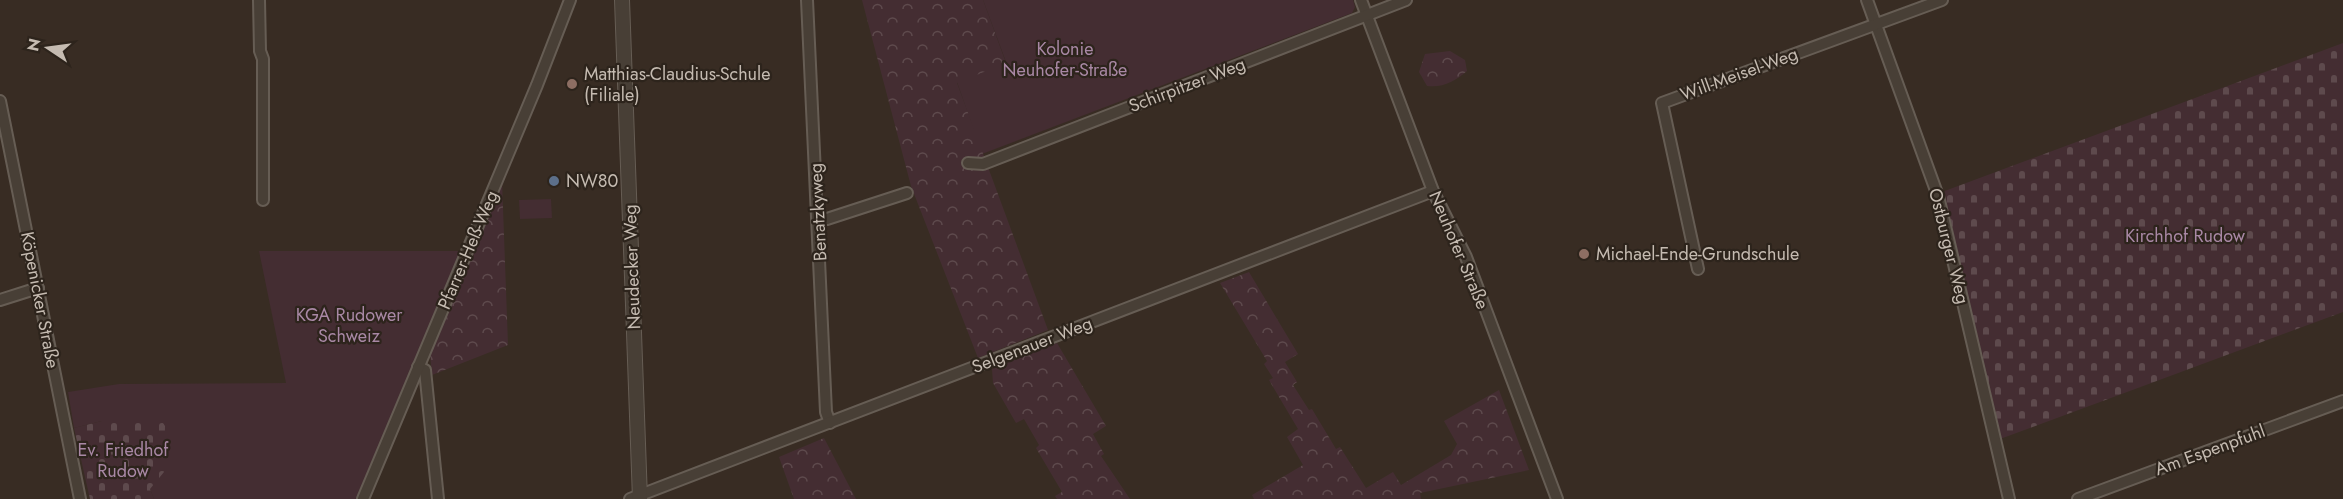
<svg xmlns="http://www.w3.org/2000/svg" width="2343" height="499" font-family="Jost,sans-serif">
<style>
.green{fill:#442d32}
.forest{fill:url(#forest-crowns)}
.cemetery{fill:url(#cemetery-stones)}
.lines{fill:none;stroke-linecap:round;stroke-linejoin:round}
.minor-casing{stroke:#665d54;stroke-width:14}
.tertiary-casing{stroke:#665d54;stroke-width:16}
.minor{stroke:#483f36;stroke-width:10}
.tertiary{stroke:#483f36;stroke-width:14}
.education-dot{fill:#8d6e63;stroke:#2d241c;stroke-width:2}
.service-dot{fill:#5c6f8a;stroke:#2d241c;stroke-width:2}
.labels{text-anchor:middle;stroke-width:4.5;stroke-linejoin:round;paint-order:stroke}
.park-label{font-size:18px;fill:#a988a5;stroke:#2d241c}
.poi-label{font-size:18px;fill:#c5bbb1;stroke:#2d241c;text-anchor:start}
.street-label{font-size:18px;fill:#c5bbb1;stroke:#2d241c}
</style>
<defs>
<pattern id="forest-crowns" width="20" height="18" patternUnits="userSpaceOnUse" patternTransform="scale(1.5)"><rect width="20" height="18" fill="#442d32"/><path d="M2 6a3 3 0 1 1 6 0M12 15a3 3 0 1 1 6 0" fill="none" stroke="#5e4a4d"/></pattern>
<pattern id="cemetery-stones" width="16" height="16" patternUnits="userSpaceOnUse" patternTransform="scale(1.5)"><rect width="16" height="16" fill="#442d32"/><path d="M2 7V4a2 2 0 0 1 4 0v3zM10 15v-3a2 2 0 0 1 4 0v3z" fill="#5e4a4d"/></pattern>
</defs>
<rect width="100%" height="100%" fill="#382c23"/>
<g class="green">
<polygon points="983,0 1353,0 1355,7 1352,13 982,154 957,82 1006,62"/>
<polygon points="551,199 552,218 520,219 519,200"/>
<polygon points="259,251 461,251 356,499 154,499 150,489 102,421 74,428 68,392 119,384 286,383"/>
</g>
<g class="forest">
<polygon points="862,0 983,0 1006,63 957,83 1048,330 978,358 911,186"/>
<path d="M 1450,51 L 1465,60 L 1467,71 C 1455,81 1443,88 1427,86 L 1419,72 L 1425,54 Z"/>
<polygon points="502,181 508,345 432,375 430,354 470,259 473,259 474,255 472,254"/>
<polygon points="1249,272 1298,354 1285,362 1297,382 1293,385 1309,410 1312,409 1336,449 1340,447 1366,488 1393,472 1401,485 1451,455 1457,444 1444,421 1499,390 1529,470 1420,493 1421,499 1254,499 1252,495 1303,465 1287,437 1298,429 1269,380 1273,378 1264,364 1267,361 1220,283"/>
<polygon points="1057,343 1106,426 1093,434 1104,454 1101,456 1130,499 1057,499 1055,496 1062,492 1036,448 1039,445 1024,419 1016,423 993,383 992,369"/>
<polygon points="824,438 856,499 794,499 779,457"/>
</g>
<g class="cemetery">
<polygon points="2343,43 2343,312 2000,439 1942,192"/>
<polygon points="102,421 162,421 165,426 164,472 150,489 154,499 90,499 74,428"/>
</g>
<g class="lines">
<defs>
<g id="minor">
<polyline points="259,0 260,51 263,59 263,200"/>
<polyline points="807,0 826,412 830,423"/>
<polyline points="1361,0 1433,191 1466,257 1557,499"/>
<polyline points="1867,0 1938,196 2009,499"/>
<polyline points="0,101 80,499"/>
<polyline points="968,163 983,164 1406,0"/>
<polyline points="818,220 827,219 907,193"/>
<polyline points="1698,269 1662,103 1942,0"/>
<polyline points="0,300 38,288"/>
<polyline points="418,367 425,370 438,499"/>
<polyline points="363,499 537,85 570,0"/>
<polyline points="630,499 1433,191"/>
<polyline points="2078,499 2343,401"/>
</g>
<polyline id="tertiary" points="622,0 640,499"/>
</defs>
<use href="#minor" class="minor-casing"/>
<use href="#tertiary" class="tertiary-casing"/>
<use href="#minor" class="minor"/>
<use href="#tertiary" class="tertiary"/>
</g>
<g class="education-dot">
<circle cx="572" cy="84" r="6"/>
<circle cx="1584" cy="254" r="6"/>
</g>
<circle class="service-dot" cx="554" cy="181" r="6"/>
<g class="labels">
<g class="park-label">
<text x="1065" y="55">Kolonie<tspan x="1065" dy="21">Neuhofer-Straße</tspan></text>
<text x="2185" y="242">Kirchhof Rudow</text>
<text x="349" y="321">KGA Rudower<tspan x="349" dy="21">Schweiz</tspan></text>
<text x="123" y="456">Ev. Friedhof<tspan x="123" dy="21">Rudow</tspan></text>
</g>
<g class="poi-label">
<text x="584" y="80">Matthias-Claudius-Schule<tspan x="584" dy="21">(Filiale)</tspan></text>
<text x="566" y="187">NW80</text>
<text x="1596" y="260">Michael-Ende-Grundschule</text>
</g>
<g class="street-label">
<text transform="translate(1739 74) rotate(-20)" y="6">Will-Meisel-Weg</text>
<text transform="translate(1187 85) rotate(-21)" y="6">Schirpitzer Weg</text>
<text transform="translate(818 212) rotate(-93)" y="6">Benatzkyweg</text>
<text transform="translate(1949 246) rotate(76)" y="6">Ostburger Weg</text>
<text transform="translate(468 250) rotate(-67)" y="6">Pfarrer-Heß-Weg</text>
<text transform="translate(1459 250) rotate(67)" y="6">Neuhofer Straße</text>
<text transform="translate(632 267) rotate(-92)" y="6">Neudecker Weg</text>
<text transform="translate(40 300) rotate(79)" y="6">Köpenicker Straße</text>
<text transform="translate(1032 345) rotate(-21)" y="6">Selgenauer Weg</text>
<text transform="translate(2210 450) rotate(-20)" y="6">Am Espenpfuhl</text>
</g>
</g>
<g transform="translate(48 48) rotate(283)" stroke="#2d241c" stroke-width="4.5" paint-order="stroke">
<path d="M0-4.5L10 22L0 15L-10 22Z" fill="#c5bbb1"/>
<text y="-9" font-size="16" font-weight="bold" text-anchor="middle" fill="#c5bbb1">N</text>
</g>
</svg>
